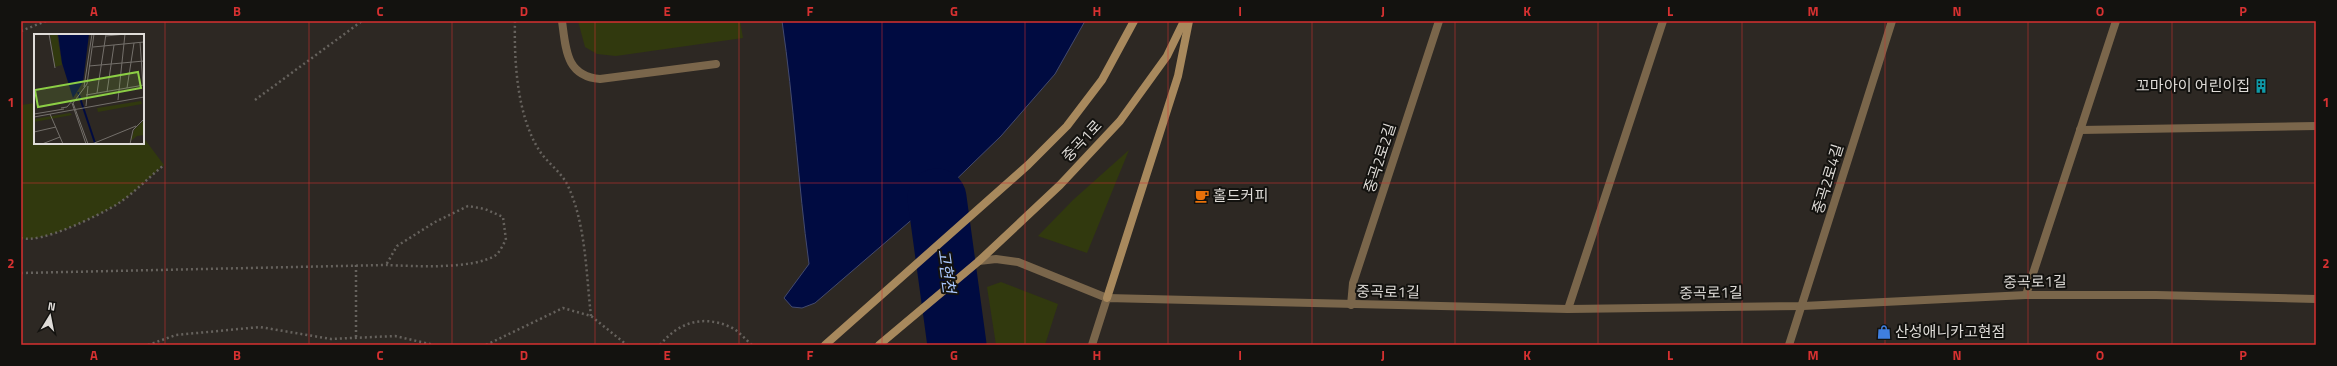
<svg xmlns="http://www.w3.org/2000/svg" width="2337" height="366" font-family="'Titillium Web','Noto Sans KR',sans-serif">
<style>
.green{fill:#31390e}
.water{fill:#000b41;stroke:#434a6e}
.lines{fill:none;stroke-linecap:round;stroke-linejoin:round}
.river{stroke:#000b41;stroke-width:59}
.path{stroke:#66625d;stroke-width:2.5;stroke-dasharray:2 3;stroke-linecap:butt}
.lane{stroke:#7a664b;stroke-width:8}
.street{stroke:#7a664b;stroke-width:8}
.secondary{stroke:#a8895d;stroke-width:8}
.grid{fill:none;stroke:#d63131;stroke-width:1;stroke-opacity:0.55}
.labels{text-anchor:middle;stroke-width:4;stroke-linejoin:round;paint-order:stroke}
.poi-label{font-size:15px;fill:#dfdcd8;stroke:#13120f;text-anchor:start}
.street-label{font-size:15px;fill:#dfdcd8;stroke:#13120f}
.water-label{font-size:16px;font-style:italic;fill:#a8c5fa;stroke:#13120f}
.inset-river{fill:none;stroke:#000b41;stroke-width:2}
.inset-road{fill:none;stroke:#74706b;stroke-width:1}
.view{fill:#8cce45;fill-opacity:0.15;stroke:#8cce45;stroke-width:2}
.inset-edge{fill:none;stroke:#dfdcd8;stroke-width:2}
.neatline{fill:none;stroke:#d63131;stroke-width:1.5}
.grid-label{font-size:13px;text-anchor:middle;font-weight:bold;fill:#d63131}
</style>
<rect width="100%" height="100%" fill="#2d2823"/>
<g class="green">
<polygon points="578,21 740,21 743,38 616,56 597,54 585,47"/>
<path d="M 35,103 L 35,143 L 143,143 L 143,137 L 164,165 C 148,178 133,194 116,205 C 97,216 41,244 21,238 L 21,105 Z"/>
<polygon points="1129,150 1087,253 1038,236 1073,200"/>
<polygon points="1001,282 1058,304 1045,345 996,345 987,287"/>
</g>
<path class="water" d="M 782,21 L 1085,21 L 1055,74 L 1001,136 L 937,198 L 815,303 L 802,308 L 792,307 L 784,298 L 809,264 C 798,183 794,102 782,21 Z"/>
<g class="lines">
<polyline class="river" points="937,198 957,345"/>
<g class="path">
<path d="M 515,21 C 514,62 517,118 541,153 C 549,164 562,173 568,186 C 586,225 586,273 591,316"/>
<polyline points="21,31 46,21"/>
<polyline points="255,100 362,21"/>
<path d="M 21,238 C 41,244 97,216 116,205 C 133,194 148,178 164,165"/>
<polyline points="356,265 356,338"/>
<path d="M 21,273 L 386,265 C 413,266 473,270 496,255 C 500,252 503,244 506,240 L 503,217 L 485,209 L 468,206 L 435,222 L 397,246 L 386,265"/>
<polyline points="148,345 176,335 260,327 331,339 395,336 434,345"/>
<polyline points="486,345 563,308 591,316 627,345"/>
<path d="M 660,345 C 678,323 701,315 728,326 C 737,329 745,339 752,345"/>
</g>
<g class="lane">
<path d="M 562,21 C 566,50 566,76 600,79 L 716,64"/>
<polyline points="2080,130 2316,126"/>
<polyline points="979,261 996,259 1018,262 1107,298"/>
</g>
<g class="street">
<polyline points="2026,295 2116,21"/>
<polyline points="1351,305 1353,283 1439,21"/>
<polyline points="1568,309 1663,21"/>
<polyline points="1092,345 1107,298 1568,309 1803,306 2026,295 2156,295 2316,299"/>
<polyline points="1789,345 1892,21"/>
</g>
<g class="secondary">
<polyline points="1107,298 1178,76 1189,21"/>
<polyline points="825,345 1028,165 1067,126 1102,80 1134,21"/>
<polyline points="879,345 979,261 1060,185 1120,121 1167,56 1184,21"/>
</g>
</g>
<path class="grid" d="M 165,21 L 165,345M 309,21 L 309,345M 452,21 L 452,345M 595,21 L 595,345M 739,21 L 739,345M 882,21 L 882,345M 1025,21 L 1025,345M 1168,21 L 1168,345M 1312,21 L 1312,345M 1455,21 L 1455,345M 1598,21 L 1598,345M 1742,21 L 1742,345M 1885,21 L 1885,345M 2028,21 L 2028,345M 2172,21 L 2172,345M 21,183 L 2316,183"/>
<defs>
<symbol id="building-bare" viewBox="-9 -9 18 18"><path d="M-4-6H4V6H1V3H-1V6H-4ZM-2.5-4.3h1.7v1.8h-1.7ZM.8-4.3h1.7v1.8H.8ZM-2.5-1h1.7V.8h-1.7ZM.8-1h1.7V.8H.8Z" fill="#0f9aa8" stroke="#13120f" stroke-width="2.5" paint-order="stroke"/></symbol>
<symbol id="cafe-bare" viewBox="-9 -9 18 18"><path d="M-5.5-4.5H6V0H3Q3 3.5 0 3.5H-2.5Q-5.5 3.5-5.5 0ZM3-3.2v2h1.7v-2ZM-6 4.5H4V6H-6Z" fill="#e8710a" stroke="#13120f" stroke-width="2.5" paint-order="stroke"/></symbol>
<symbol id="shop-bare" viewBox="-9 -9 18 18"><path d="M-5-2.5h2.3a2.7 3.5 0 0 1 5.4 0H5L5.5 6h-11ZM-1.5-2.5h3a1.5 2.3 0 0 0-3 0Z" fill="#3f7fe0" stroke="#13120f" stroke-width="2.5" paint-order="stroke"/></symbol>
</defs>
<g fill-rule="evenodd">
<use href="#building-bare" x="2251" y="76" width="20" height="20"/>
<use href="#cafe-bare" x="1192" y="186" width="20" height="20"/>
<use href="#shop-bare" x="1874" y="322" width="20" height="20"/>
</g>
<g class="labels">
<g class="poi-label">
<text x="2250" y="91" text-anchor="end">꼬마아이 어린이집</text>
<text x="1213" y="201">홀드커피</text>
<text x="1895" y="337">산성애니카고현점</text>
</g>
<g class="street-label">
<text transform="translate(1082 141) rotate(-47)" y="5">중곡1로</text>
<text transform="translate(1380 158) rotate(-72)" y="5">중곡2로2길</text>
<text transform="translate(1828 179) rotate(-73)" y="5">중곡2로4길</text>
<text transform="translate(2035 282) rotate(-1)" y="5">중곡로1길</text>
<text transform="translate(1388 292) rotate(1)" y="5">중곡로1길</text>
<text transform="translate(1711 293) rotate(-1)" y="5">중곡로1길</text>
</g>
<g class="water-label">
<text transform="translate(947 271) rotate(82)" y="6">고현천</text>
</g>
</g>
<g transform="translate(34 34)">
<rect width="110" height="110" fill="#2d2823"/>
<path d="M 16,0 L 23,0 L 28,31 L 21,33 ZM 107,67 L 108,70 L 64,78 L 63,74 ZM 36,79 L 38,81 L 0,88 L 0,85 ZM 110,86 L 110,101 L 103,102 L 97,107 L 100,96 Z" fill="#31390e"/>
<path d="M 24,0 L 55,0 L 49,48 L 39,64 L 28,29 Z" fill="#000b41"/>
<path class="inset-river" d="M 44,58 L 61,109"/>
<path class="inset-road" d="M 15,0 L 21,34M 72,2 L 92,0M 106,8 L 109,51M 59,13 L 110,8M 55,32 L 110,27M 50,53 L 58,0M 93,54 L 100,9M 73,58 L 80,11M 63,59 L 72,0M 52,61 L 110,51M 84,66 L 91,0M 38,69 L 52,110M 52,72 L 54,52M 27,74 L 33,73 L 39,66M 0,80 L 30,75M 16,80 L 29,110M 0,83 L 110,63M 0,98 L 22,93M 8,110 L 26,103M 54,110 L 39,69 L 53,50 L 60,0M 58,110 L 102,92M 96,110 L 99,96 L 110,85"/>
<path class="view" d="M 104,38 L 107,54 L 4,73 L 1,56 Z"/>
<rect width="110" height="110" class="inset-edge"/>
</g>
<rect width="2337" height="366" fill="none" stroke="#13120f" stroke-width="44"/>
<g transform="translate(50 316) rotate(10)" stroke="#13120f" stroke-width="3" paint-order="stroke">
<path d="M0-3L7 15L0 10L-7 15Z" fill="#dfdcd8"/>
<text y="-6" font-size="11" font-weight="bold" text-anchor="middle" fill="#dfdcd8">N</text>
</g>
<rect x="22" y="22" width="2293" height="322" class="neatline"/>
<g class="grid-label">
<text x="94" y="16">A</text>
<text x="237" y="16">B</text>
<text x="380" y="16">C</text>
<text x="524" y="16">D</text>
<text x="667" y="16">E</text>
<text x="810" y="16">F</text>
<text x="954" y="16">G</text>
<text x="1097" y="16">H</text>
<text x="1240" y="16">I</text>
<text x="1383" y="16">J</text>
<text x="1527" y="16">K</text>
<text x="1670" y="16">L</text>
<text x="1813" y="16">M</text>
<text x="1957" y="16">N</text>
<text x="2100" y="16">O</text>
<text x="2243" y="16">P</text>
<text x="11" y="107">1</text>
<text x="2326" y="107">1</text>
<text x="11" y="268">2</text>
<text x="2326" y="268">2</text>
<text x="94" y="360">A</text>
<text x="237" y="360">B</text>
<text x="380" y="360">C</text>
<text x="524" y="360">D</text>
<text x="667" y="360">E</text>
<text x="810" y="360">F</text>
<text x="954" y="360">G</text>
<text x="1097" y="360">H</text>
<text x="1240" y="360">I</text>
<text x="1383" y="360">J</text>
<text x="1527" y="360">K</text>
<text x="1670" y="360">L</text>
<text x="1813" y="360">M</text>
<text x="1957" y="360">N</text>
<text x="2100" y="360">O</text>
<text x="2243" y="360">P</text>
</g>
</svg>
